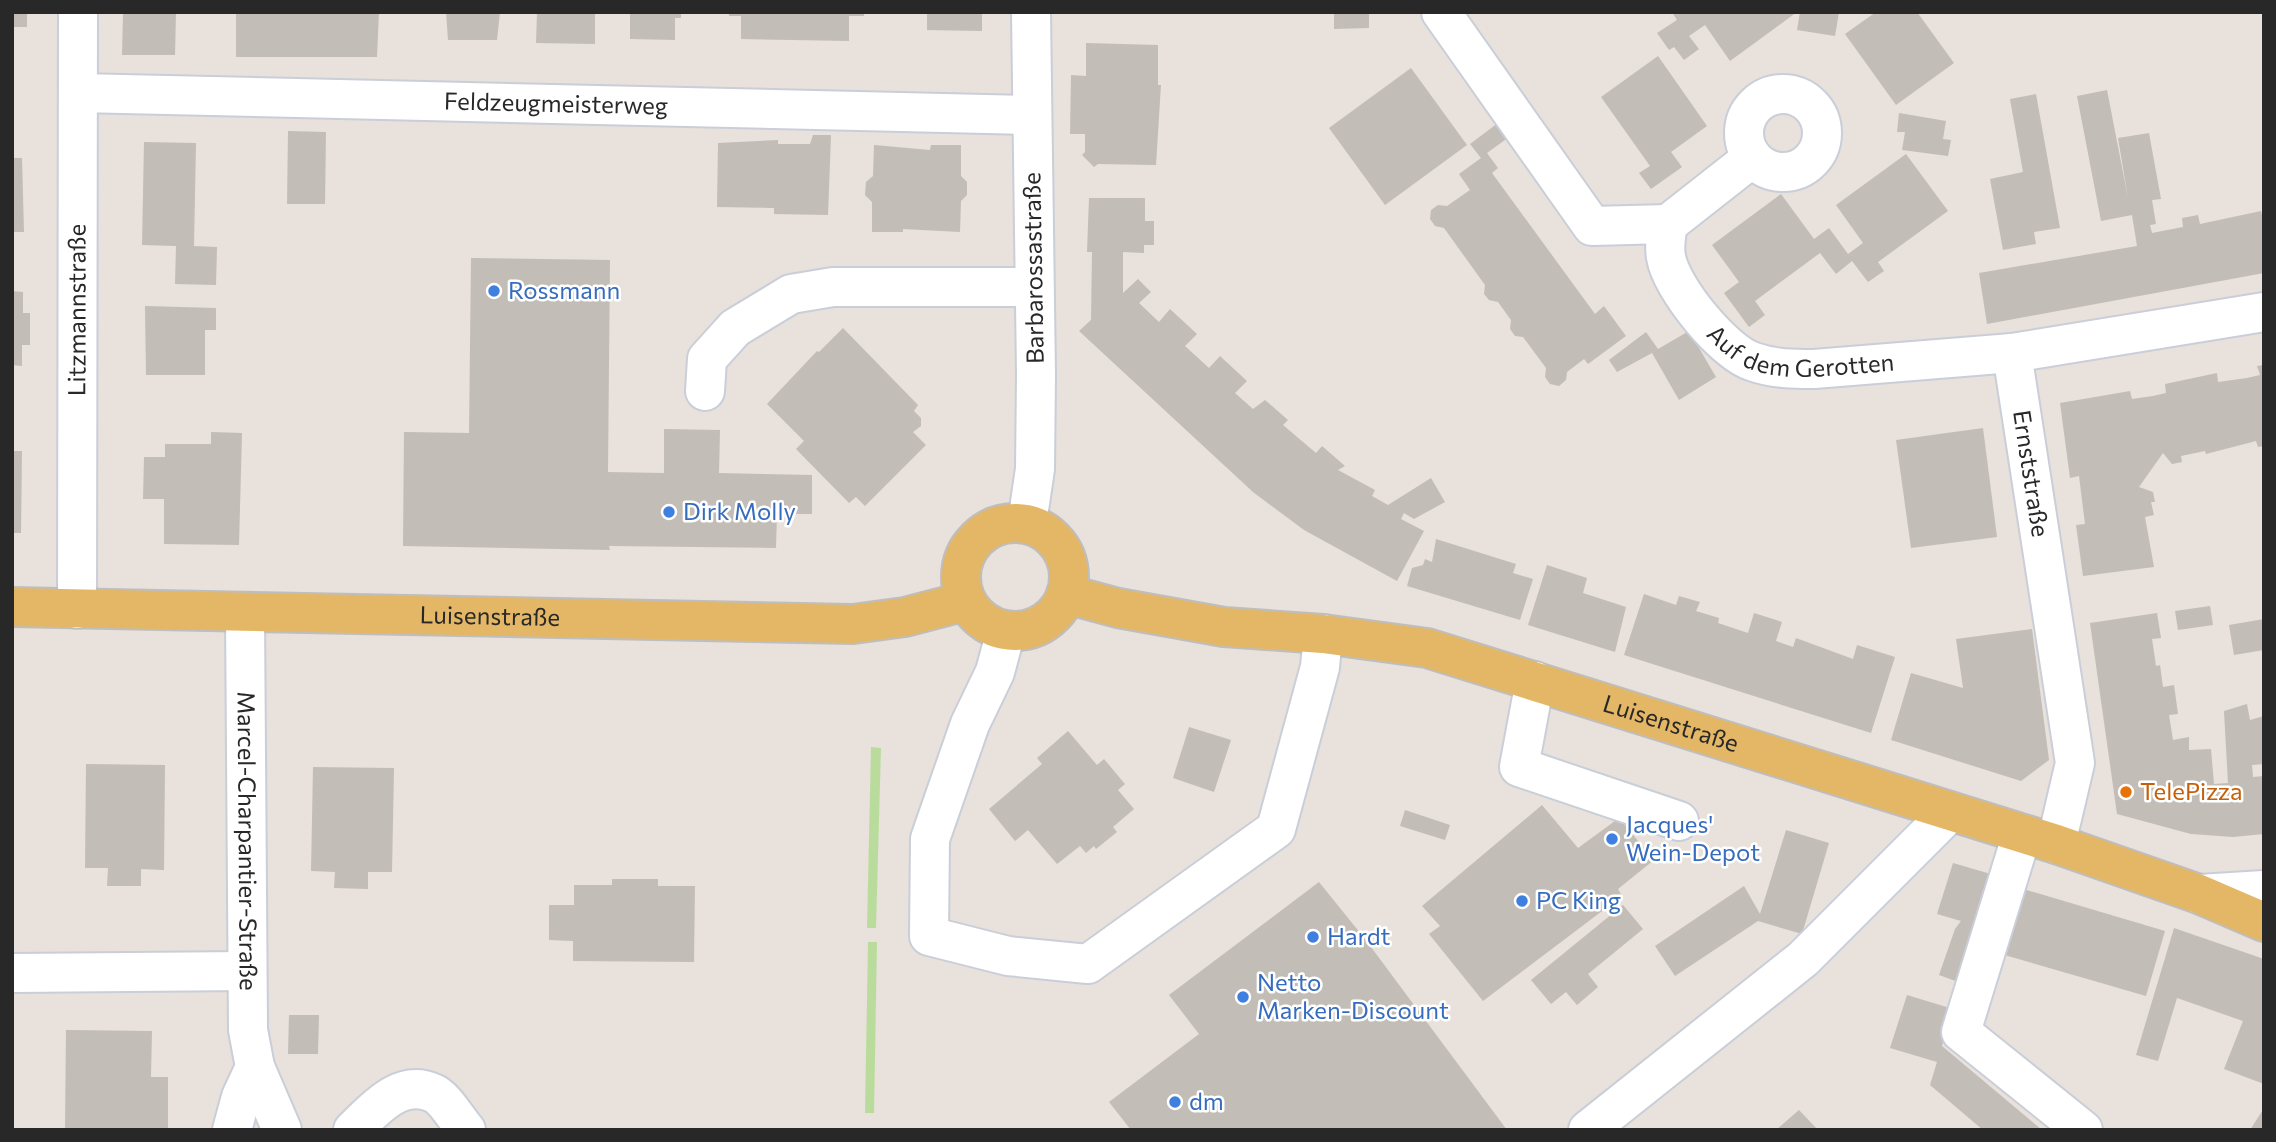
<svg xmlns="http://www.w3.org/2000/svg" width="2276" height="1142" font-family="Commissioner,sans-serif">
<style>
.green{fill:#b9dc9c}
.building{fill:#c2bdb6}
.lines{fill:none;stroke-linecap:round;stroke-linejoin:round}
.minor-casing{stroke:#c9ced9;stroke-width:42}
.major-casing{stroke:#bebebe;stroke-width:42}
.minor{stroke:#fff;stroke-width:38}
.major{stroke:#e4b766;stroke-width:38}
.shop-dot{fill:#3f7fe0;stroke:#fff;stroke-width:2.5}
.food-dot{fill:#e8710a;stroke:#fff;stroke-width:2.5}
.labels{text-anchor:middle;stroke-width:5;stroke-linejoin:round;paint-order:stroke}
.street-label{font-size:24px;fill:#282828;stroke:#fff}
.shop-label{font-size:24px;fill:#366cbe;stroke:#fff;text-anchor:start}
.food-label{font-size:24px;fill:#c56008;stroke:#fff;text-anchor:start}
</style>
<rect width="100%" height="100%" fill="#e9e1db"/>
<g class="green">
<polygon points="871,747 881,748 876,928 867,928"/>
<polygon points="868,942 877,942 874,1113 865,1113"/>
</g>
<g class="building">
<rect x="12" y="12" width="15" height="15"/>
<polygon points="123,12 176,12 175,55 122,55"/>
<polygon points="236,12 379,12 377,57 236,57"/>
<polygon points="446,12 500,12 497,40 448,40"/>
<polygon points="537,12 595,12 595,44 536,43"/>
<polygon points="630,12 681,12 681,18 675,18 675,40 630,39"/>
<polygon points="729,12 864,12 864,16 849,16 849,41 741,39 741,16 729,16"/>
<polygon points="927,12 982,12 982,31 927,30"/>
<polygon points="1334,12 1369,12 1369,28 1334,29"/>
<polygon points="1672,12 1797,12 1730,61 1705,25 1689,36 1699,49 1684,60 1674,47 1669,50 1657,33 1677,20"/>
<polygon points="1800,12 1839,12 1835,36 1797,30"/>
<polygon points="1876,12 1917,12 1954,63 1896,105 1845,34"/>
<polygon points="1086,43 1158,45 1158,85 1161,85 1156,165 1098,164 1094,167 1082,155 1085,152 1085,134 1070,134 1071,75 1086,76"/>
<polygon points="1658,56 1707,126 1671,152 1682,167 1651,189 1639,173 1650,166 1601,97"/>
<polygon points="1411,68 1467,145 1385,205 1329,128"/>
<polygon points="2107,90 2128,198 2118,138 2149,133 2161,199 2152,200 2156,224 2150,225 2152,233 2183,227 2182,218 2198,215 2200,224 2261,211 2264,223 2264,273 1987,324 1979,273 2137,246 2132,215 2101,221 2077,96"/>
<polygon points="2036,94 2060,228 2034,232 2036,244 2003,250 1990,179 2023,172 2010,99"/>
<polygon points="1899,113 1946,121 1943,139 1951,140 1948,156 1902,150 1905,132 1897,132"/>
<polygon points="1498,123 1509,137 1487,153 1498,168 1492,173 1595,314 1604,306 1626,336 1588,364 1584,359 1567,372 1566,380 1559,386 1550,384 1545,377 1546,368 1523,337 1515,336 1510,329 1511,320 1498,302 1489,300 1484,294 1485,285 1444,228 1435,226 1430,219 1431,210 1438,205 1447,206 1470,190 1459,174 1481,158 1470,144"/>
<polygon points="288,131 326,132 325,204 287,204"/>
<polygon points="813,135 831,135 828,215 774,214 774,208 717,207 718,143 778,140 778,144 810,144"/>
<polygon points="144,142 196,143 194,246 217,247 216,285 175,284 176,246 142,245"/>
<polygon points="874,145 930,150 931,145 961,145 961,176 967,182 967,195 961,201 960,232 903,229 903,232 872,232 872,202 865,195 866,182 873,176"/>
<polygon points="1906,154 1948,211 1878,262 1884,271 1868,282 1852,261 1836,274 1820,253 1755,301 1765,315 1749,327 1724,293 1739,282 1712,245 1781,194 1814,239 1829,228 1848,254 1863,243 1836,205"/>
<polygon points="12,158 22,158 24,232 12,232"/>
<polygon points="1089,198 1145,198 1145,221 1154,221 1154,245 1144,245 1144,253 1123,252 1123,293 1138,279 1151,292 1139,303 1159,322 1170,309 1197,334 1185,346 1209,368 1220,356 1247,381 1235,393 1253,409 1265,400 1288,420 1283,425 1316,453 1322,446 1345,466 1338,470 1375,490 1372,496 1388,505 1431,478 1445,502 1414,519 1404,513 1401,519 1424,531 1397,581 1304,530 1253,492 1079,331 1091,320 1092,252 1087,252"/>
<polygon points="471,258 610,260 608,472 664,473 664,429 720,430 719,473 812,475 812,514 777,514 776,548 609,546 610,550 403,546 404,432 469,433"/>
<polygon points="12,291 23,292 23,313 30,313 30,345 22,345 22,366 12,365"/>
<polygon points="145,306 216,308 216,330 205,330 205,375 146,375"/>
<polygon points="843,328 918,405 914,411 921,418 921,426 913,432 926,445 865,506 856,497 849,503 796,449 804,441 767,404 817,351 819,352"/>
<polygon points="1689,331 1716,377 1679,400 1652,353 1617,372 1609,360 1646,332 1658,349"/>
<polygon points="2264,365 2264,446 2258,447 2256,441 2206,454 2205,451 2181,456 2182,462 2172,464 2163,453 2139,487 2153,492 2155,502 2151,502 2154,515 2145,517 2154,567 2083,576 2076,525 2085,524 2079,476 2070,478 2060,403 2130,391 2132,399 2153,396 2166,393 2165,384 2217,373 2218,382 2247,378 2260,375 2257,366"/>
<polygon points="1983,428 1997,537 1911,548 1896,440"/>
<polygon points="211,432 242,433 239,545 164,544 164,499 143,499 144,457 165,457 165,444 211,444"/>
<polygon points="12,451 22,451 21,533 12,533"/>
<polygon points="1436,539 1516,564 1513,573 1533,579 1520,620 1407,586 1412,568 1423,565 1425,559 1432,562"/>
<polygon points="1547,565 1587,578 1583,593 1626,607 1615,652 1528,625"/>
<polygon points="1644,594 1676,605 1679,596 1700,602 1696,611 1719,618 1718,623 1748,633 1754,613 1782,622 1776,641 1793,647 1796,638 1853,659 1857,645 1895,657 1871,733 1624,655"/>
<polygon points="2210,606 2213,625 2178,630 2175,611"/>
<polygon points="2157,613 2161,638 2152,639 2156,666 2160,665 2163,687 2174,685 2178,714 2169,715 2173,740 2189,737 2189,750 2211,749 2214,784 2228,783 2224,711 2247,704 2250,720 2264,716 2264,764 2252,765 2253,777 2264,776 2264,834 2233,837 2191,834 2117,814 2090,623"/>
<polygon points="2264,619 2264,650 2234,655 2229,625"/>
<polygon points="2032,629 2049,760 2021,781 1891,740 1911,673 1963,688 1956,639"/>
<polygon points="1189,727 1231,740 1214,792 1173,778"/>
<polygon points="1068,731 1097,765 1104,759 1125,784 1118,790 1134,809 1113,827 1117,832 1096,849 1094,846 1086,853 1080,846 1057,864 1028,830 1015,841 989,809 1042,764 1037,758"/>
<polygon points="86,764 165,765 164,870 141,869 141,886 107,886 108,868 85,868"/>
<polygon points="313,767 394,768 392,872 368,872 368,889 334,888 335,872 311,871"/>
<polygon points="1542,805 1578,848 1619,818 1654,860 1618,889 1622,896 1483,1001 1429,934 1440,926 1422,906"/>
<polygon points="1405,810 1450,825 1445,840 1400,826"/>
<polygon points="1786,830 1829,843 1802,934 1758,921 1675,976 1655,946 1744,886 1760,914"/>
<polygon points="1953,863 1994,875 1961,983 1939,975 1955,929 1961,921 1937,914"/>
<polygon points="612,879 658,879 658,886 695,886 694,962 573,961 573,941 549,940 549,905 574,905 574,885 612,885"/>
<polygon points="1319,882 1365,939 1507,1130 1131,1130 1109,1102 1199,1034 1169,995"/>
<polygon points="2020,888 2165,931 2146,996 2001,954"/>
<polygon points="1623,905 1643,929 1588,974 1598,987 1577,1005 1566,992 1551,1004 1531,980"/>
<polygon points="2174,928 2264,959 2264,1084 2224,1069 2243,1021 2177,998 2158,1061 2136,1055"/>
<polygon points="1907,995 1953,1009 1942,1046 2042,1130 1983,1130 1930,1085 1937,1062 1890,1048"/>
<polygon points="289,1015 319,1015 318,1054 288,1054"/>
<polygon points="66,1030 152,1031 151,1077 168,1077 168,1130 65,1130"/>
<polygon points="2264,1108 2264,1130 2250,1130"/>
<polygon points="1799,1110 1818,1130 1776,1130"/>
</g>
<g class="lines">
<defs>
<g id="minor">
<polyline points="1441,12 1592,226 1668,224"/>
<path id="s1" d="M 78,93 L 1032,115"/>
<circle cx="1783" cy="133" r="39"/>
<path id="s2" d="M 1752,158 L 1668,224 C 1666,235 1664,246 1666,257 C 1671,288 1724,353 1754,362 C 1774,369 1794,369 1814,369 L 2012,353 L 2264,312"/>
<path id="s3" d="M 2012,353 L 2075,763 L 2056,844"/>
<polyline points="705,391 707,359 735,328 791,294 833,287 1034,287"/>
<polyline points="1027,523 1035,469 1036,375 1031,12"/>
<path id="s4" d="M 77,609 L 78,12"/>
<path id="s5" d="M 245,613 L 248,1030 L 255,1067 L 282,1130"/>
<polyline points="1006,631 995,672 970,724 930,839 929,936 1008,956 1088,964 1276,829 1320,667 1323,634"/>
<polyline points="1535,681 1519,767 1679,821"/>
<polyline points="2022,834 1961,1032 2083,1130"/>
<polyline points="2199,894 2264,890"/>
<polyline points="12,973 247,971"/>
<polyline points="232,1130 241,1097 255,1067"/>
<path d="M 353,1130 C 374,1110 400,1078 433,1093 C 445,1098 457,1120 466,1130"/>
<polyline points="1588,1130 1803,959 1949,813"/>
</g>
<g id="major">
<circle cx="1015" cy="577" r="54"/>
<path id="s6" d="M 1066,594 L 1118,608 L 1224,627 L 1323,634 L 1427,648 L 2056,844 L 2199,894 L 2264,922"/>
<path id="s7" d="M 12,607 L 853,624 L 905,617 L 966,601"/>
</g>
</defs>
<use href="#minor" class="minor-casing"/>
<use href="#major" class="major-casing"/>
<use href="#minor" class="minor"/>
<use href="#major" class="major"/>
</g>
<g class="shop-dot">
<circle cx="494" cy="291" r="7"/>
<circle cx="669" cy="512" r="7"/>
<circle cx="1612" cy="839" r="7"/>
<circle cx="1522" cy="901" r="7"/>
<circle cx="1313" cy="937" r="7"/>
<circle cx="1243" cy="997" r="7"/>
<circle cx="1175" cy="1102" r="7"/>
</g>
<circle class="food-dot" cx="2126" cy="792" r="7"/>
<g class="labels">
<g class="street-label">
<text dy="8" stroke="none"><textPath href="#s1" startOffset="478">Feldzeugmeisterweg</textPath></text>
<text transform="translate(1034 268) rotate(-91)" y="8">Barbarossastraße</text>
<text dy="8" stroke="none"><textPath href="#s4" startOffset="299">Litzmannstraße</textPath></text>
<text dy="8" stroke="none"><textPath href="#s2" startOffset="324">Auf dem Gerotten</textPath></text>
<text dy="8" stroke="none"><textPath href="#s3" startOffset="122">Ernststraße</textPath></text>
<text dy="8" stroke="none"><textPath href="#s7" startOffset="478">Luisenstraße</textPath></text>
<text dy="8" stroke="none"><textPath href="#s6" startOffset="621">Luisenstraße</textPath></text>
<text dy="8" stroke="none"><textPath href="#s5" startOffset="228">Marcel-Charpantier-Straße</textPath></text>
</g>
<g class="shop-label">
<text x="508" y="299">Rossmann</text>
<text x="683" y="520">Dirk Molly</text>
<text x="1626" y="833">Jacques'<tspan x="1626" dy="28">Wein-Depot</tspan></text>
<text x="1536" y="909">PC King</text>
<text x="1327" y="945">Hardt</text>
<text x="1257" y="991">Netto<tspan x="1257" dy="28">Marken-Discount</tspan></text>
<text x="1189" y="1110">dm</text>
</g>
<g class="food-label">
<text x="2140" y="800">TelePizza</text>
</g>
</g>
<rect width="2276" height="1142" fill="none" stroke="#282828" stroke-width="28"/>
</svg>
